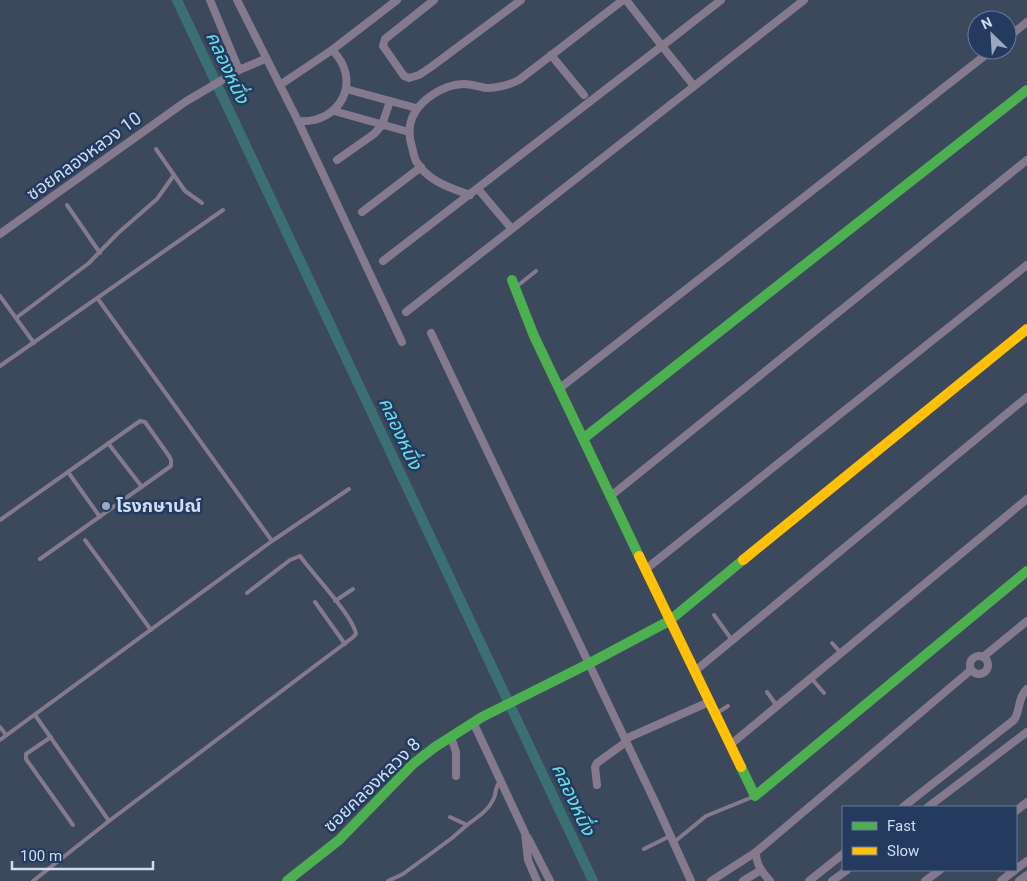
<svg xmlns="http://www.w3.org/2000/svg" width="1027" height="881" font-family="Roboto,'Noto Sans Thai',sans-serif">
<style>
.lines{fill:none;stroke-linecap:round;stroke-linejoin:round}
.canal{stroke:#3a7074;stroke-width:10}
.lane{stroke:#857a8d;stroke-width:4}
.street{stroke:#857a8d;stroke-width:8}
.fast{stroke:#4caf50;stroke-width:10}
.slow{stroke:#ffc107;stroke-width:10}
.poi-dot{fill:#9ba9be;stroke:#243a5e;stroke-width:2}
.labels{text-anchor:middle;stroke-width:5;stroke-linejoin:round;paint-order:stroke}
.street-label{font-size:18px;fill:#ceddf3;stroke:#243a5e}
.poi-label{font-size:18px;font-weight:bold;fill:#ceddf3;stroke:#243a5e;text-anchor:start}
.water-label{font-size:19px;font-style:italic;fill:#68e2e7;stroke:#243a5e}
</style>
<rect width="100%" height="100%" fill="#3c485c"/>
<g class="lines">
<polyline class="canal" points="177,0 593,881"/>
<g class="lane">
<polyline points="156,149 185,191 202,203"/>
<polyline points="67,205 100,253"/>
<polyline points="516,287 536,271"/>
<polyline points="0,296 34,343"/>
<polyline points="98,299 272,541"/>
<polyline points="16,318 89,263 117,234 157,199 174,175"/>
<polyline points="0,366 223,210"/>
<polyline points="108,443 142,487"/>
<polyline points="68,472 100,517"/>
<polyline points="0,520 140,421 145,422 169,456 171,460 171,466 40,559"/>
<polyline points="85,540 151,630"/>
<polyline points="335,601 353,589"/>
<polyline points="315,602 345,644"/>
<polyline points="714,615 732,640"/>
<polyline points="832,643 841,653"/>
<polyline points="811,678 824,693"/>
<polyline points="767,692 777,706"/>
<polyline points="717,713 728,706"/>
<polyline points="35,715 109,821"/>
<polyline points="0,727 6,735"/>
<polyline points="51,737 26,754 26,759 73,825"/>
<polyline points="0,740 272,541 349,489"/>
<path d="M 450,817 L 467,825 C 476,818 488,811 493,800 C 497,793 494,788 500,782"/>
<polyline points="673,843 706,816 755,796"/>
<polyline points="644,849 670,836"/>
<path d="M 33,881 L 109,821 L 352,638 L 356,634 C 353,616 312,573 300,556 L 290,560 L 247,593"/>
<polyline points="388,881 403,874 452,838 467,825"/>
</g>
<g class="street">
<polyline points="210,0 239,70"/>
<polyline points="237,0 298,121 402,342"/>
<polyline points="434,0 385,39 383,46 404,76 409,78 419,75 431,67 521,0"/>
<polyline points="1007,38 1027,22"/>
<polyline points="551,55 584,95"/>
<polyline points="280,85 332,50 397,0"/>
<polyline points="694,86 662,46 721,0"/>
<polyline points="346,89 416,108"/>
<polyline points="334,111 409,132"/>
<path d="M 298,121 C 341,124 363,80 332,50"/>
<polyline points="337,160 374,134 382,125 390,101"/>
<polyline points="478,189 511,228"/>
<path d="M 470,195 C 451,188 427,181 416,161 C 414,157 413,151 412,147 C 405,125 413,108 432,95 C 441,89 452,84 464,84 C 471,84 479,87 486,88 C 498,88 509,85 519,80 L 623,0"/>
<polyline points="362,212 421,167"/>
<polyline points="0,234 185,102 239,70 265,59"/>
<polyline points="383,261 662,46 626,0"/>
<polyline points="406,312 804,0"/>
<polyline points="431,333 656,804 691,881"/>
<polyline points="560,388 992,50"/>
<polyline points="612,495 1027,160"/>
<polyline points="646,569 1027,265"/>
<circle cx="979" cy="665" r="9"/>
<polyline points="983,657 1027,621"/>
<polyline points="695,671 1027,397"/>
<polyline points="473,722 525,833 528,860 537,881"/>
<polyline points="451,737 456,752 456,776"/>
<polyline points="625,739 709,702"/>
<polyline points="730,745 1027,499"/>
<polyline points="597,785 595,767 597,763 626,742"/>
<path d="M 903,807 L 1014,720 C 1021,710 1017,698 1027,689"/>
<polyline points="928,807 1027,732"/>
<polyline points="1016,811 1027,802"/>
<polyline points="528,838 550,881"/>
<polyline points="1016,869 1027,861"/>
<polyline points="711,881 756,852"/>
<polyline points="743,881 761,870"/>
<path d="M 770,881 C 762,872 756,865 756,852 L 971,670"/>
<polyline points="809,881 843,854"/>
<polyline points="832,881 847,870"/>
<polyline points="925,881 940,870"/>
<polyline points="1001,881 1015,870"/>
<polyline points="1019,881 1027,875"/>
</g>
<g class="fast">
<polyline points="512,280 534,336 639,556"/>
<polyline points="584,438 1027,90"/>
<polyline points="741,767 755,796 1027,571"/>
<polyline points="287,881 339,840 413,764 435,747 482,717 588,664 669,621 743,560"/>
</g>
<g class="slow">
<polyline points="639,556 741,767"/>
<polyline points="743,560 1027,329"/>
</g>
</g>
<circle class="poi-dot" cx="106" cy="506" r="5"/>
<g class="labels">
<g class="street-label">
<text transform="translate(84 156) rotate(-36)" y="6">ซอยคลองหลวง 10</text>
<text transform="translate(372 785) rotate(-44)" y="6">ซอยคลองหลวง 8</text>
</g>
<g class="poi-label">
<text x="116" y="512">โรงกษาปณ์</text>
</g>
<g class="water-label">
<text transform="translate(228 67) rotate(65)" y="7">คลองหนึ่ง</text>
<text transform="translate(401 433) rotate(65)" y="7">คลองหนึ่ง</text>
<text transform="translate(574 799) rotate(65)" y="7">คลองหนึ่ง</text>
</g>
</g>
<rect x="842" y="806" width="175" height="65" fill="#243a5e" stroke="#687b9a"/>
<rect x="852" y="822" width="25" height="8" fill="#4caf50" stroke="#687b9a"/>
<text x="887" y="831" font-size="15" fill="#ceddf3">Fast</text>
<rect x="852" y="847" width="25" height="8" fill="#ffc107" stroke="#687b9a"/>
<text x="887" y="856" font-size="15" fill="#ceddf3">Slow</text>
<g transform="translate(992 35) rotate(335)"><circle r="24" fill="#243a5e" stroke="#687b9a"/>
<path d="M0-4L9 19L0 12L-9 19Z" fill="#9ba9be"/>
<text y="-8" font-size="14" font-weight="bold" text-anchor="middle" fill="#ceddf3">N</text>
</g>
<path d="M12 861v8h141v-8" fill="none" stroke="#ceddf3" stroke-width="2.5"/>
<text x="20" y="861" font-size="15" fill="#ceddf3" stroke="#243a5e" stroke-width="4" paint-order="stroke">100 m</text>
</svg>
